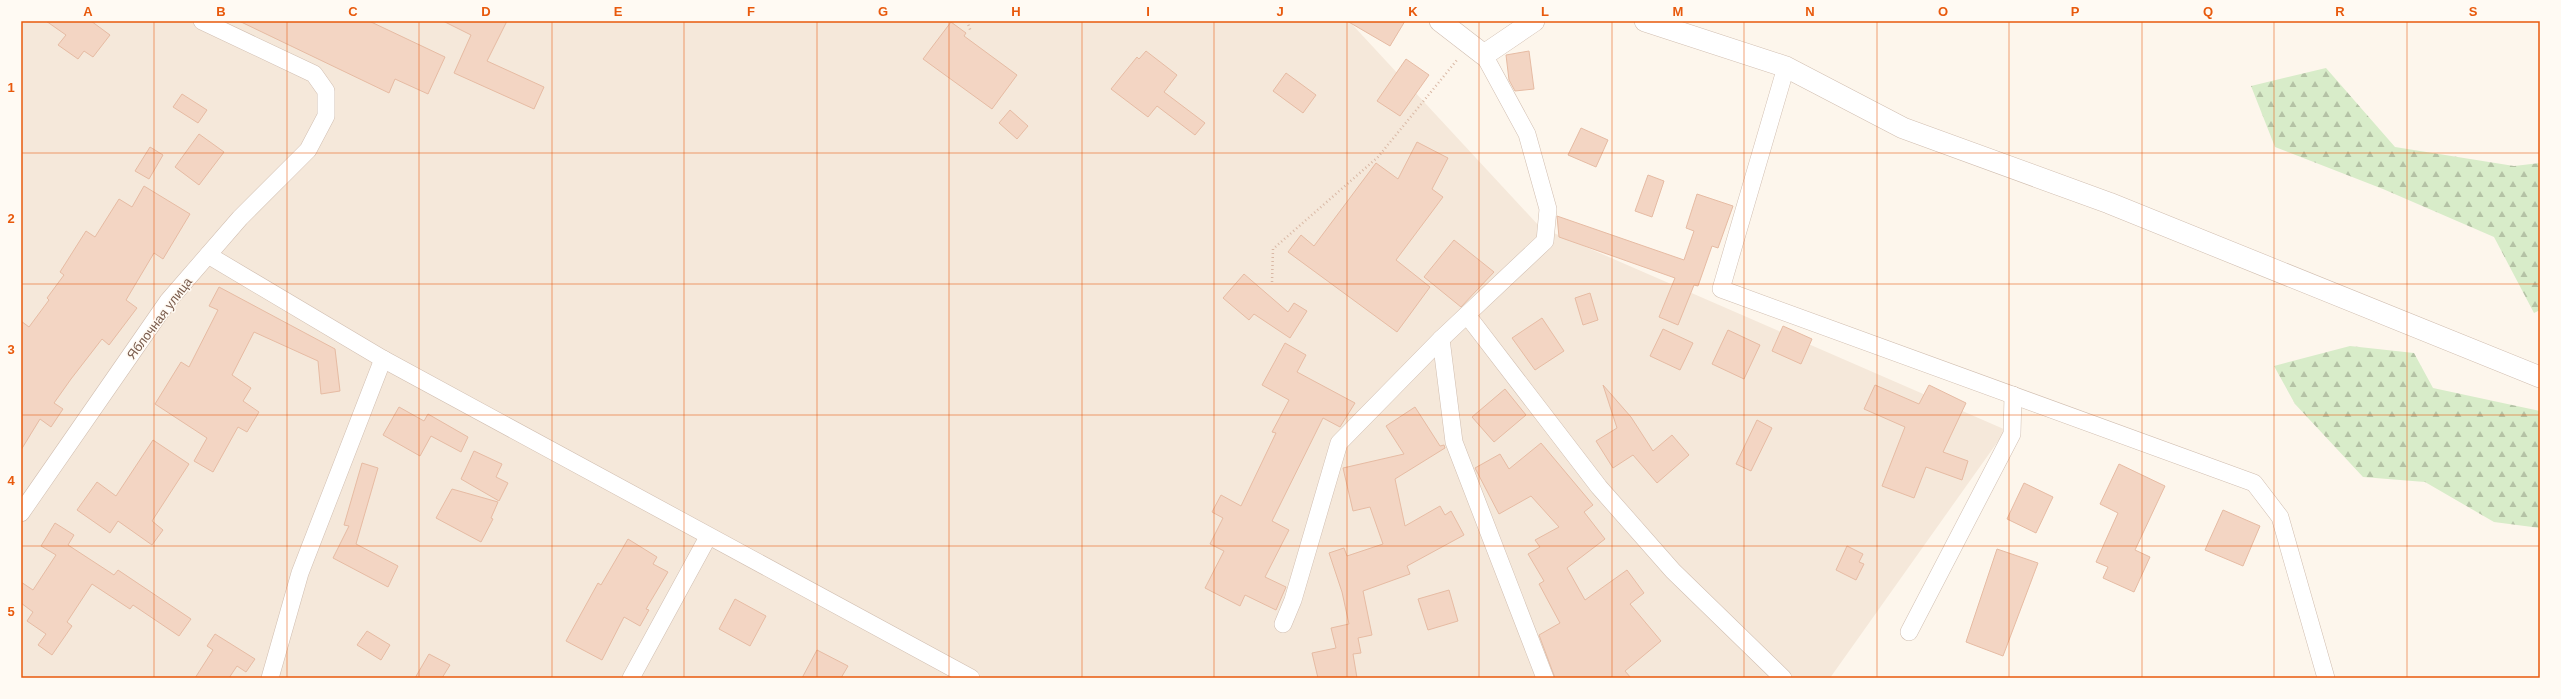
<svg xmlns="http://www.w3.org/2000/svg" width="2561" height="699" font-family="Arial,sans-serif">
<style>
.residential{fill:#f5e8da}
.forest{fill:url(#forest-firs)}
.building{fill:#f3d5c3;stroke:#e6bba3}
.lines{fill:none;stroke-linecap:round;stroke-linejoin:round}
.minor-casing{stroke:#d1beb0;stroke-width:18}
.tertiary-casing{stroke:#d1beb0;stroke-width:22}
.path{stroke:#d9b8a5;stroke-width:2.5;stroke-dasharray:1 3;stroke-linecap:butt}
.minor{stroke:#fff;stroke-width:17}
.tertiary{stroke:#fff;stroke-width:21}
.grid{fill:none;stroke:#e8590c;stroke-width:1;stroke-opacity:0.55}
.labels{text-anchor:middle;stroke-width:3;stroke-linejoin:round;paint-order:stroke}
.street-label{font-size:13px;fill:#7a5c4d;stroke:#fffaf3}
.neatline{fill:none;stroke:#e8590c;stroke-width:1.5}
.grid-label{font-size:13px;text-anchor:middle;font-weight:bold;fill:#e8590c}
</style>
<defs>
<pattern id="forest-firs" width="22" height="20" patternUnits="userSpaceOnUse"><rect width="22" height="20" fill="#d8ecc9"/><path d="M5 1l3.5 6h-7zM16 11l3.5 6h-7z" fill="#b4c2a5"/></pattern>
</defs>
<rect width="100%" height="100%" fill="#fdf6ec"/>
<polygon class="residential" points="21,21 1349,21 1540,227 2006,430 1830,678 21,678"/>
<g class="forest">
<polygon points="2326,68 2395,147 2514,166 2540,163 2540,310 2534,313 2494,237 2383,189 2275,147 2251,86"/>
<polygon points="2350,346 2414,353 2433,388 2540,411 2540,528 2494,522 2425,482 2363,477 2295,404 2274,366"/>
</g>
<g class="building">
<polygon points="46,21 91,21 110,35 93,57 84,51 78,59 58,45 66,35"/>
<polygon points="239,21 369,21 445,57 428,94 395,79 389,93"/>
<polygon points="443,21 507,21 487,61 544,87 534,109 454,73 471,35"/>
<polygon points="1347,21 1405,21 1390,46"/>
<polygon points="951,22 966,33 964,36 1017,75 992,109 923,59"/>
<polygon points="1146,51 1177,75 1164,92 1205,123 1195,135 1157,106 1148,117 1111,89 1137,57 1139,59"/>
<polygon points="1529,51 1534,89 1515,91 1509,80 1506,55"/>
<polygon points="1406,59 1429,75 1400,116 1377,101"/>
<polygon points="1286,73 1316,95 1303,113 1273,91"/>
<polygon points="182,94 207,110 198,123 173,107"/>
<polygon points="1010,110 1028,126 1017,139 999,123"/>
<polygon points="1581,128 1608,140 1596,167 1568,155"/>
<polygon points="199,134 224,152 199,185 175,167"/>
<polygon points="1417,142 1448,158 1432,189 1443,197 1396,260 1430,287 1397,332 1288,252 1301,235 1314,246 1376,163 1398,179"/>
<polygon points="150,147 163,155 149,179 135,171"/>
<polygon points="1648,175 1664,181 1652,217 1635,211"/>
<polygon points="144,186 190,214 163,259 154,253 126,300 137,308 109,345 102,339 71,379 54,403 63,409 51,427 40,419 21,450 21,321 29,327 49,300 47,298 64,275 60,272 86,231 95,237 119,199 132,207"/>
<polygon points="1697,194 1733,206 1718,248 1712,246 1698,286 1694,285 1678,325 1659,317 1675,278 1559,237 1557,216 1684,260 1694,231 1686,228"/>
<polygon points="1454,240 1494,272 1461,307 1424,277"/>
<polygon points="1244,274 1288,312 1294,303 1307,311 1290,338 1254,314 1249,320 1223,298"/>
<polygon points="219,287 335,349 340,391 321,394 318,361 254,332 232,375 251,388 243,401 259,412 247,432 238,427 213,472 194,461 207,438 155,404 181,362 189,367 218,310 209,306"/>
<polygon points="1590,293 1598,320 1583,325 1575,298"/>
<polygon points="1542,318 1564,351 1535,370 1512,338"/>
<polygon points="1783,326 1812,339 1801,364 1772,351"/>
<polygon points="1663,329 1693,343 1680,370 1650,356"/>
<polygon points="1728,330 1760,345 1744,379 1712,364"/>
<polygon points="1285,343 1306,355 1297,372 1355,403 1340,427 1323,418 1272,521 1289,530 1265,577 1286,587 1276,610 1245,595 1240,606 1205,588 1224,551 1210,544 1223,518 1212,512 1221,495 1241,506 1276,433 1272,432 1289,400 1262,385"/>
<polygon points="1603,385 1631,417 1653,451 1672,435 1689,455 1657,483 1633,455 1613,468 1596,441 1617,428"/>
<polygon points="1875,385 1919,404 1929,385 1966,403 1943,452 1968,461 1962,480 1926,467 1914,498 1882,486 1905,427 1864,409"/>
<polygon points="1505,389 1526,415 1494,442 1472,417"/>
<polygon points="399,407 424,421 428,414 468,437 461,452 431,436 420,456 383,435"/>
<polygon points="1415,407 1440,446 1444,445 1445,448 1395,479 1405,526 1440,506 1445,515 1451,511 1464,535 1407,566 1410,574 1363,591 1372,635 1358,638 1361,653 1353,654 1357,678 1318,678 1312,653 1336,648 1331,628 1349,624 1342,592 1329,553 1344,548 1347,556 1383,544 1370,507 1353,511 1343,468 1404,454 1386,426"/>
<polygon points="1757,420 1772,428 1751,471 1736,464"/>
<polygon points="153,440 189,464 152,521 163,530 152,545 118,521 110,533 77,510 97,482 116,496"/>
<polygon points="1541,443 1593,505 1584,512 1605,539 1567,568 1585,600 1627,570 1644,593 1630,604 1661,641 1625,671 1631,678 1555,678 1539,635 1560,623 1539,584 1544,581 1528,554 1540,547 1535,540 1559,527 1531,496 1499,514 1475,468 1500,454 1509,469"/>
<polygon points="474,451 502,464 496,477 508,483 499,501 461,479"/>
<polygon points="362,463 378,468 356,544 398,566 388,587 333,558 349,526 344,525"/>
<polygon points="2119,464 2165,486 2135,550 2150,557 2134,592 2103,578 2108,567 2096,562 2118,513 2100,504"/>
<polygon points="2024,483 2053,497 2036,533 2007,519"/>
<polygon points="452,489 498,502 491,518 493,519 481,542 436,518"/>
<polygon points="2223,510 2260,526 2243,566 2205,550"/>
<polygon points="55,523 74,535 68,545 114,575 118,570 191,619 179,636 133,605 130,609 92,584 67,622 72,626 52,655 38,645 46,634 27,621 33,612 21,603 21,582 33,590 56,555 41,546"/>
<polygon points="628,539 657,557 653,564 668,572 646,609 649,610 640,626 624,617 602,660 566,641 598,583 601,585"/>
<polygon points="1847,546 1863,554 1859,562 1864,564 1856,580 1836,570"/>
<polygon points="1997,549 2038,563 2003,656 1966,642"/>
<polygon points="1449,590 1458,621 1428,630 1418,599"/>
<polygon points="735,599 766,616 750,646 719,629"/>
<polygon points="367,631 390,645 381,660 357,645"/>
<polygon points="215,634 255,659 246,672 237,666 229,678 195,678 213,650 207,646"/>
<polygon points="817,650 848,666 841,678 802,678"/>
<polygon points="429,654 450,665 442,678 415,678"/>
</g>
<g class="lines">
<defs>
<g id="minor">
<polyline points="1786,67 1721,289 2254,483 2280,517 2326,678"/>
<polyline points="208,255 383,359 971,678"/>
<polyline points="1467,315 1599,487 1673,571 1783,678"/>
<polyline points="1441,339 1454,442 1545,678"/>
<polyline points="21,513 168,301 240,218 308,150 326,116 326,91 314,74 202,21"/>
<polyline points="1283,624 1293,600 1339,443 1441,339 1545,241 1548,209 1527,134 1484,55"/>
<polyline points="1909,632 2012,434 2013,395"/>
<polyline points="270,678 300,573 383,359"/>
<polyline points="631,678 708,537"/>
</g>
<g id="tertiary">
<polyline points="1440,21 1484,55 1534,21"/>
<polyline points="1645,21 1786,67 1903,128 2109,203 2540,377"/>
</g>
</defs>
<use href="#minor" class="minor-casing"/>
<use href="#tertiary" class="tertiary-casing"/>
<g class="path">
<polyline points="967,21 971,32"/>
<polyline points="1272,282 1273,249 1378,157 1457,60"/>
</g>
<use href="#minor" class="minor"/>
<use href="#tertiary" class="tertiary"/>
</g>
<path class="grid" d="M 154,21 L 154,678M 287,21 L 287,678M 419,21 L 419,678M 552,21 L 552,678M 684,21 L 684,678M 817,21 L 817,678M 949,21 L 949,678M 1082,21 L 1082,678M 1214,21 L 1214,678M 1347,21 L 1347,678M 1479,21 L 1479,678M 1612,21 L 1612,678M 1744,21 L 1744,678M 1877,21 L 1877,678M 2009,21 L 2009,678M 2142,21 L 2142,678M 2274,21 L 2274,678M 2407,21 L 2407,678M 21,153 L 2540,153M 21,284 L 2540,284M 21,415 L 2540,415M 21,546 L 2540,546"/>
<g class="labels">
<g class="street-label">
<text transform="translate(159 318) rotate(-53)" y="5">Яблочная улица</text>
</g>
</g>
<rect width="2561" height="699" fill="none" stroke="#fffaf3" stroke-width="44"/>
<rect x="22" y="22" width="2517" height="655" class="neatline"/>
<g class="grid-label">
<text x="88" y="16">A</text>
<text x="221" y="16">B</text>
<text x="353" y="16">C</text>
<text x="486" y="16">D</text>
<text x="618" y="16">E</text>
<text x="751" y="16">F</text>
<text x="883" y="16">G</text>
<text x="1016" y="16">H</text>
<text x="1148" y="16">I</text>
<text x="1280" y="16">J</text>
<text x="1413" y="16">K</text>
<text x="1545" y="16">L</text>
<text x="1678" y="16">M</text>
<text x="1810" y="16">N</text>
<text x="1943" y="16">O</text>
<text x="2075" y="16">P</text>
<text x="2208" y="16">Q</text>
<text x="2340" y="16">R</text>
<text x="2473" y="16">S</text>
<text x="11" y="92">1</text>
<text x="11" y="223">2</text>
<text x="11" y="354">3</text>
<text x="11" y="485">4</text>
<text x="11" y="616">5</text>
</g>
</svg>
